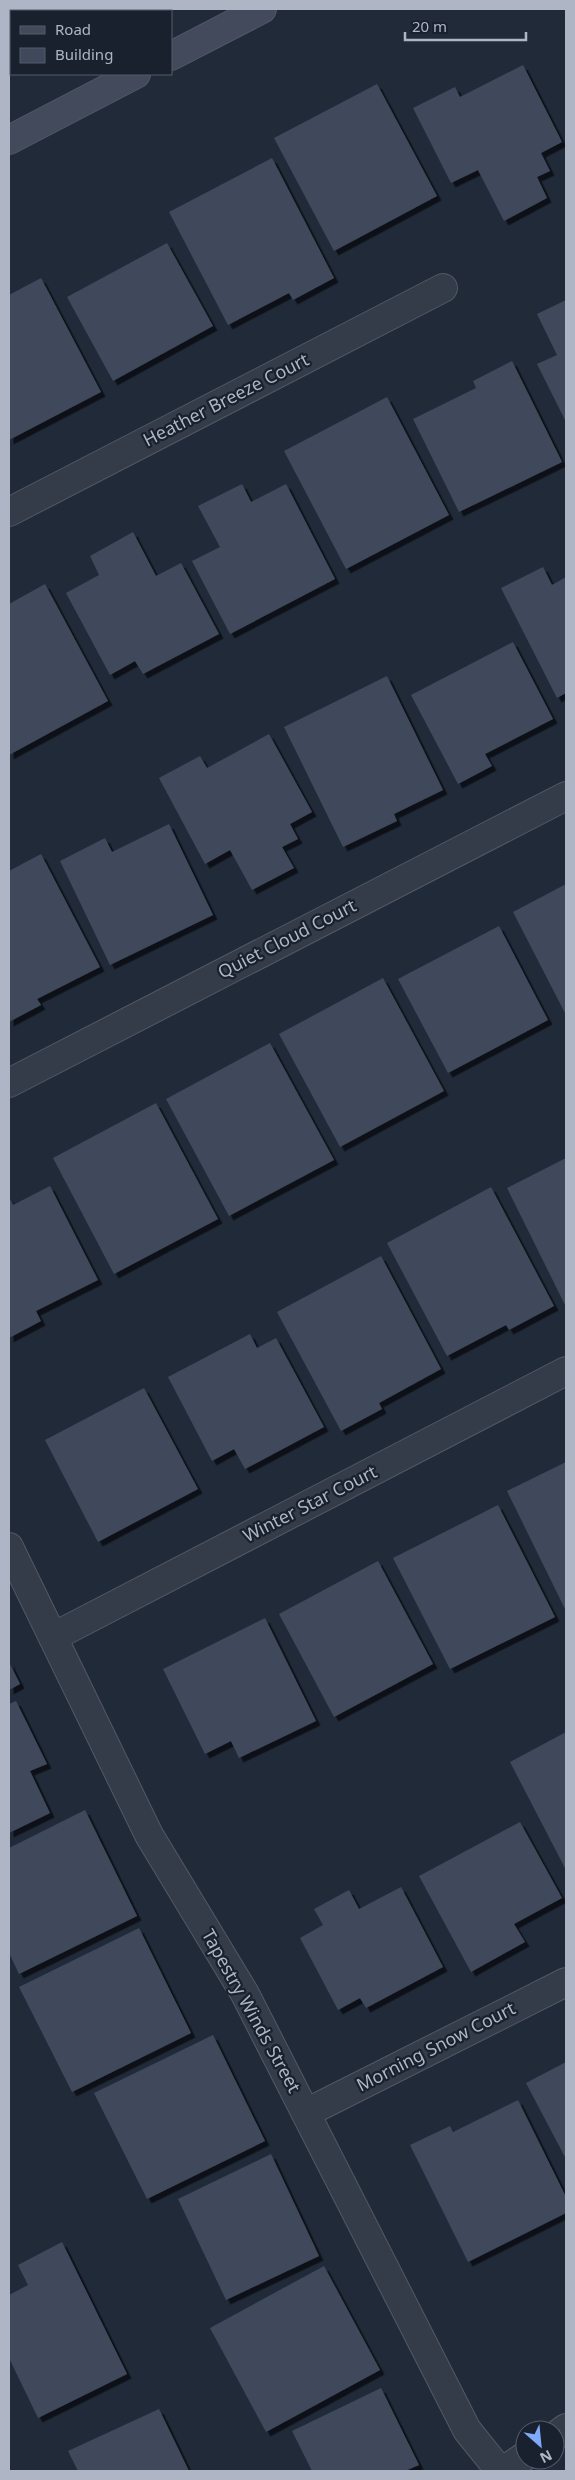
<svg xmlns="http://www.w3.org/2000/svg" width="575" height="2480" font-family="'Noto Sans',sans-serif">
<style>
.building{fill:#3f495b;filter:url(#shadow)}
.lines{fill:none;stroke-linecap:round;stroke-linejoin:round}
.street-casing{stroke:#515967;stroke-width:30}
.secondary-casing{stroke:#515967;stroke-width:30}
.street{stroke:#343c49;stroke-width:28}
.secondary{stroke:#424a5c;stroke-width:28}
.labels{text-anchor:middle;stroke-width:4.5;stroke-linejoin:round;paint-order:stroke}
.street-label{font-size:18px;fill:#aeb6c6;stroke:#19212e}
</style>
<defs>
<filter id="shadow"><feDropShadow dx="4.5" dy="4.5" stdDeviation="0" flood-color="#0009"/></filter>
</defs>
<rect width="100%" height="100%" fill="#202a39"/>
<g class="building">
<polygon points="9,9 45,9 41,11 11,11 11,27 9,29"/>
<polygon points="523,65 562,142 541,153 550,171 537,177 547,198 504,221 478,170 451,183 413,108 455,87 460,97"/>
<polygon points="377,84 437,196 334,251 274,138"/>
<polygon points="272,158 334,278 293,300 289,293 228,325 169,212"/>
<polygon points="167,243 213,326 113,381 67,297"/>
<polygon points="41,278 101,392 9,440 9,295"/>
<polygon points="566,300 566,422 537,364 557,355 537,314"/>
<polygon points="512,361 562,462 459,512 413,419 476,388 473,381"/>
<polygon points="387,397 449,515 346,569 284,451"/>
<polygon points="242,484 251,502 286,484 335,579 230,634 192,561 220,547 198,506"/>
<polygon points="133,532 156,576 181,563 219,634 143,674 135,661 110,675 66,593 99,575 90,556"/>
<polygon points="543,567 552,585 566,577 566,693 557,698 501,588"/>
<polygon points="45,584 108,701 9,755 9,604"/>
<polygon points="513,642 553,719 485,754 492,766 458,784 411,695"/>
<polygon points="387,676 443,790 394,814 397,821 343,847 284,727"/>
<polygon points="269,734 312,812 290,824 298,839 282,847 294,868 252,890 230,850 205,864 159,778 200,756 207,768"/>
<polygon points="169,824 213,915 110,965 60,861 105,838 112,852"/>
<polygon points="41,854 100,967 37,999 41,1005 9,1022 9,871"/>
<polygon points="566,884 566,1015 513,912"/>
<polygon points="499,926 548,1020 448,1073 398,979"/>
<polygon points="383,978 444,1091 340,1147 279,1034"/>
<polygon points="270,1043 334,1160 229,1216 166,1099"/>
<polygon points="156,1103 218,1219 114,1274 53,1158"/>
<polygon points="566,1158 566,1307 507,1188"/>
<polygon points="50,1186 98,1280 36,1311 41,1321 9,1338 9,1197 13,1205"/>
<polygon points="491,1187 554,1306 509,1330 506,1325 447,1356 387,1243"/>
<polygon points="381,1256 441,1369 379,1403 382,1409 341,1431 277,1312"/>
<polygon points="250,1334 257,1348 276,1338 324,1427 245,1469 234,1449 212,1461 168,1377"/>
<polygon points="144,1388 198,1489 98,1542 45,1440"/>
<polygon points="566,1462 566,1608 565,1609 507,1491"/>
<polygon points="498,1505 555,1617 450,1669 393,1558"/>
<polygon points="378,1561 433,1664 334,1717 279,1614"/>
<polygon points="265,1618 316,1721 239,1758 231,1741 205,1754 163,1669"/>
<polygon points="9,1662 20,1684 9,1690"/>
<polygon points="16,1701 47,1764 30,1771 50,1813 9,1833 9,1704"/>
<polygon points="566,1732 566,1870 510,1762"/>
<polygon points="85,1810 137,1916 19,1974 9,1953 9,1848"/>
<polygon points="520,1822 562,1898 514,1924 525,1942 471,1972 419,1876"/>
<polygon points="401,1887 443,1967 366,2008 360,1998 338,2010 300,1938 323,1925 314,1909 349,1890 359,1909"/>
<polygon points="139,1928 191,2033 72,2092 19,1987"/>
<polygon points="213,2035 265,2141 147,2199 94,2093"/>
<polygon points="566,2062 566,2159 526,2083"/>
<polygon points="518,2100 566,2197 566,2213 468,2262 410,2145 450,2126 453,2132"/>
<polygon points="271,2154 319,2256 226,2300 178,2199"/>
<polygon points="62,2242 127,2374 38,2418 9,2358 9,2295 28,2285 18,2265"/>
<polygon points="324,2266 380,2370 266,2432 210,2328"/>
<polygon points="381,2388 419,2465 405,2471 312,2471 292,2431"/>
<polygon points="159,2409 189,2471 78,2471 68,2451"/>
</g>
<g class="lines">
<defs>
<g id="street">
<polyline points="9,512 443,288"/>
<polyline points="9,1083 566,796"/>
<polyline points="9,1547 149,1835 245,1994 467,2430 500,2471"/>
<polyline points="53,1637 566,1371"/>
<polyline points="306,2113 566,1982"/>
<polyline points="555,2436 566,2428"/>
<polyline points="503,2471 525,2456"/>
</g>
<g id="secondary">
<polyline points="171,56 262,9"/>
<polyline points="9,140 136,74"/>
</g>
</defs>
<use href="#street" class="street-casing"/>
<use href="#secondary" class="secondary-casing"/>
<use href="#street" class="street"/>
<use href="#secondary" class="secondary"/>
</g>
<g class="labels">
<g class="street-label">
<text transform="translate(226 400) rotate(-27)" y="6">Heather Breeze Court</text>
<text transform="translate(287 939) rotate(-27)" y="6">Quiet Cloud Court</text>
<text transform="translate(310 1504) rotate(-27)" y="6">Winter Star Court</text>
<text transform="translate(251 2011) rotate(61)" y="6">Tapestry Winds Street</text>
<text transform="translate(436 2047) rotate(-27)" y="6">Morning Snow Court</text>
</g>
</g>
<rect width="575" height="2480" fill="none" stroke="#aeb6c6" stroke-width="20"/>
<rect x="10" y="10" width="162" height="65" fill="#19212e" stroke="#555d6b"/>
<rect x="20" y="26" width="25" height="8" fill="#424a5c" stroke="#555d6b"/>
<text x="55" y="35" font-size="15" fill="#aeb6c6">Road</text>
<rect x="20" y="48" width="25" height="15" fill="#3f495b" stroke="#555d6b"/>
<text x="55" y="60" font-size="15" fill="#aeb6c6">Building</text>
<g transform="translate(540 2445) rotate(153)"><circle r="24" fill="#19212e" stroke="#555d6b"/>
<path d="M0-4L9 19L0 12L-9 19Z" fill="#7fa9fa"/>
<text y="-8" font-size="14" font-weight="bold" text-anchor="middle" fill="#aeb6c6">N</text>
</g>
<path d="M405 32v8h121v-8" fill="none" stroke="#aeb6c6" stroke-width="2.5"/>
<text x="412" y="32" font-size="15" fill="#aeb6c6" stroke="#19212e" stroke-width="4" paint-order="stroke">20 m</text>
</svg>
